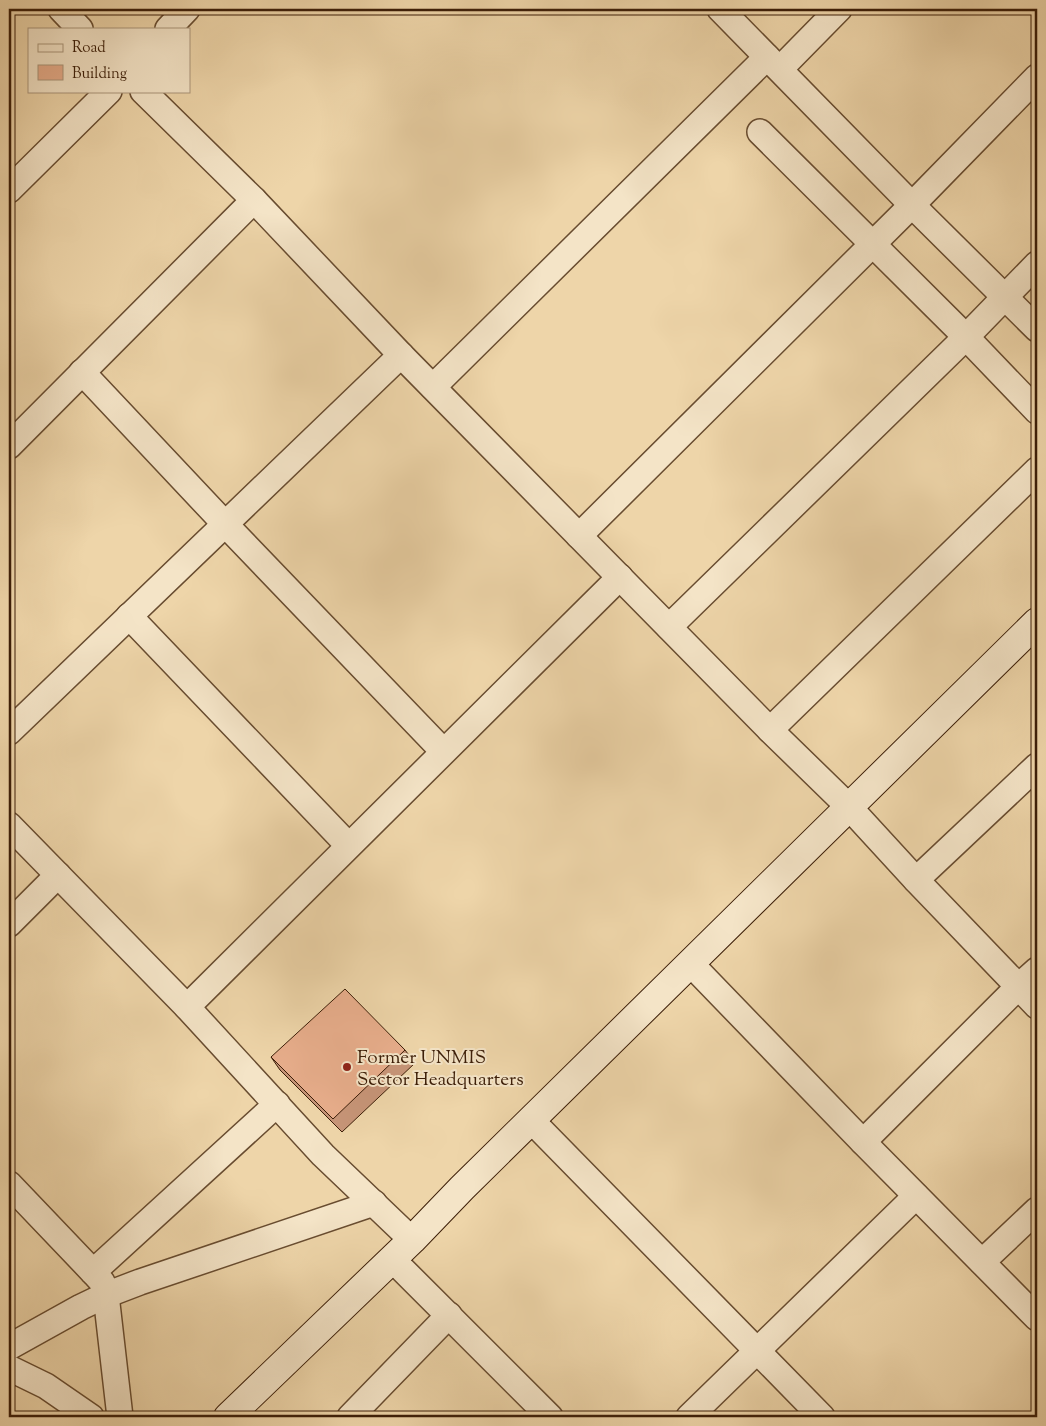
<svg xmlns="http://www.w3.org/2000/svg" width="1046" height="1426" font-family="'Sorts Mill Goudy',serif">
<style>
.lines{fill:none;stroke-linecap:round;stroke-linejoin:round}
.street-casing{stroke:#684c30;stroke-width:28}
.secondary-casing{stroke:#3c1e08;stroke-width:30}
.street{stroke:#f4e4c7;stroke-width:25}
.secondary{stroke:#f4e4c7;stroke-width:28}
.wall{fill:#c79578;stroke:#3c1e08}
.building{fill:#e7ad8b;stroke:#3c1e08}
.poi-dot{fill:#8f2418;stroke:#f4e4c7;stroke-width:2}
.labels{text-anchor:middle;stroke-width:4;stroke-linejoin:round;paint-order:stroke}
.poi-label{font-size:19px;fill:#3c1e08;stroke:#f4e4c7;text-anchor:start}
</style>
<rect width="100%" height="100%" fill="#eed5a9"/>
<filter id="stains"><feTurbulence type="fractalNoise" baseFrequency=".004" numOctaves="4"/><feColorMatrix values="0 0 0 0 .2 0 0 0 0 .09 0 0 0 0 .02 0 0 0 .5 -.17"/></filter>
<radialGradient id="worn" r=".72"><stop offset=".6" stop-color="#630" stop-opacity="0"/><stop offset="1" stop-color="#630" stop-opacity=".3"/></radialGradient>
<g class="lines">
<defs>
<g id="street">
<polyline points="61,9 80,29"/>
<polyline points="720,9 912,205 1037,329"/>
<polyline points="168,29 187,9"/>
<polyline points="780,69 839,9"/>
<polyline points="143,91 254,200 401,355 770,730 849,807 916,880 1037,1006"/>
<polyline points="760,132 966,337 1037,411"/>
<polyline points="9,190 109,91"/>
<polyline points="82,372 225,524 443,751"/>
<polyline points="433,387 767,57"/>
<polyline points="9,446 254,200"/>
<polyline points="579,536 912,205 1037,77"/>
<polyline points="129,616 348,845"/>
<polyline points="669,627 966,337 1037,264"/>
<polyline points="770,730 1037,470"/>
<polyline points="9,732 401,355"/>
<polyline points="9,825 187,1007 323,1155 412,1240"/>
<polyline points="916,880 1037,766"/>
<polyline points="9,924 58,875"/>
<polyline points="690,963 863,1142 1037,1318"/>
<polyline points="187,1007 620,577"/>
<polyline points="531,1120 822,1417"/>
<polyline points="863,1142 1019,986 1037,970"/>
<polyline points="9,1184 93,1272 102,1282 106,1295 120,1417"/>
<polyline points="392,1259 550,1417"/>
<polyline points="982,1262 1037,1210"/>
<polyline points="93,1272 277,1104"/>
<polyline points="9,1347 81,1307 106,1295 140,1282 374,1203"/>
<polyline points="9,1368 46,1386 91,1417"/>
<polyline points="350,1417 449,1315"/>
<polyline points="689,1417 916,1196"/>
</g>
<polyline id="secondary" points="228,1417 412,1240 462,1188 1037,622"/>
</defs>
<use href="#street" class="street-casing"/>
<use href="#secondary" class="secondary-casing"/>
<use href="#street" class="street"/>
<use href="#secondary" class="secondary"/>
</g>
<polygon class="wall" points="405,1050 415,1063 342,1132 280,1070 271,1057"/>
<polygon class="building" points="345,989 405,1050 333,1119 271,1057"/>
<circle class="poi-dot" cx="347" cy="1067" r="5"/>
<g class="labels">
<g class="poi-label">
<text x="357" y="1063">Former UNMIS<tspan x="357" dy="22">Sector Headquarters</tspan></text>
</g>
</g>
<rect width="1046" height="1426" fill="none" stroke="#eed5a9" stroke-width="30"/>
<rect x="10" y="10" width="1026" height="1406" fill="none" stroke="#3c1e08" stroke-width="2.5"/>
<rect x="15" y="15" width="1016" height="1396" fill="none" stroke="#3c1e08"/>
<rect x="28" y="28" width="162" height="65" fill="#f4e4c7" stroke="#aa957b"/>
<rect x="38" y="44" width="25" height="8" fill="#f4e4c7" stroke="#aa957b"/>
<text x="72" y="52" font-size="15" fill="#3c1e08">Road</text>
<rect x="38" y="65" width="25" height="15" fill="#e7ad8b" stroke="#aa957b"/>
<text x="72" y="78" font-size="15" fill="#3c1e08">Building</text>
<rect width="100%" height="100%" filter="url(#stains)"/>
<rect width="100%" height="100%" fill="url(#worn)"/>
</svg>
